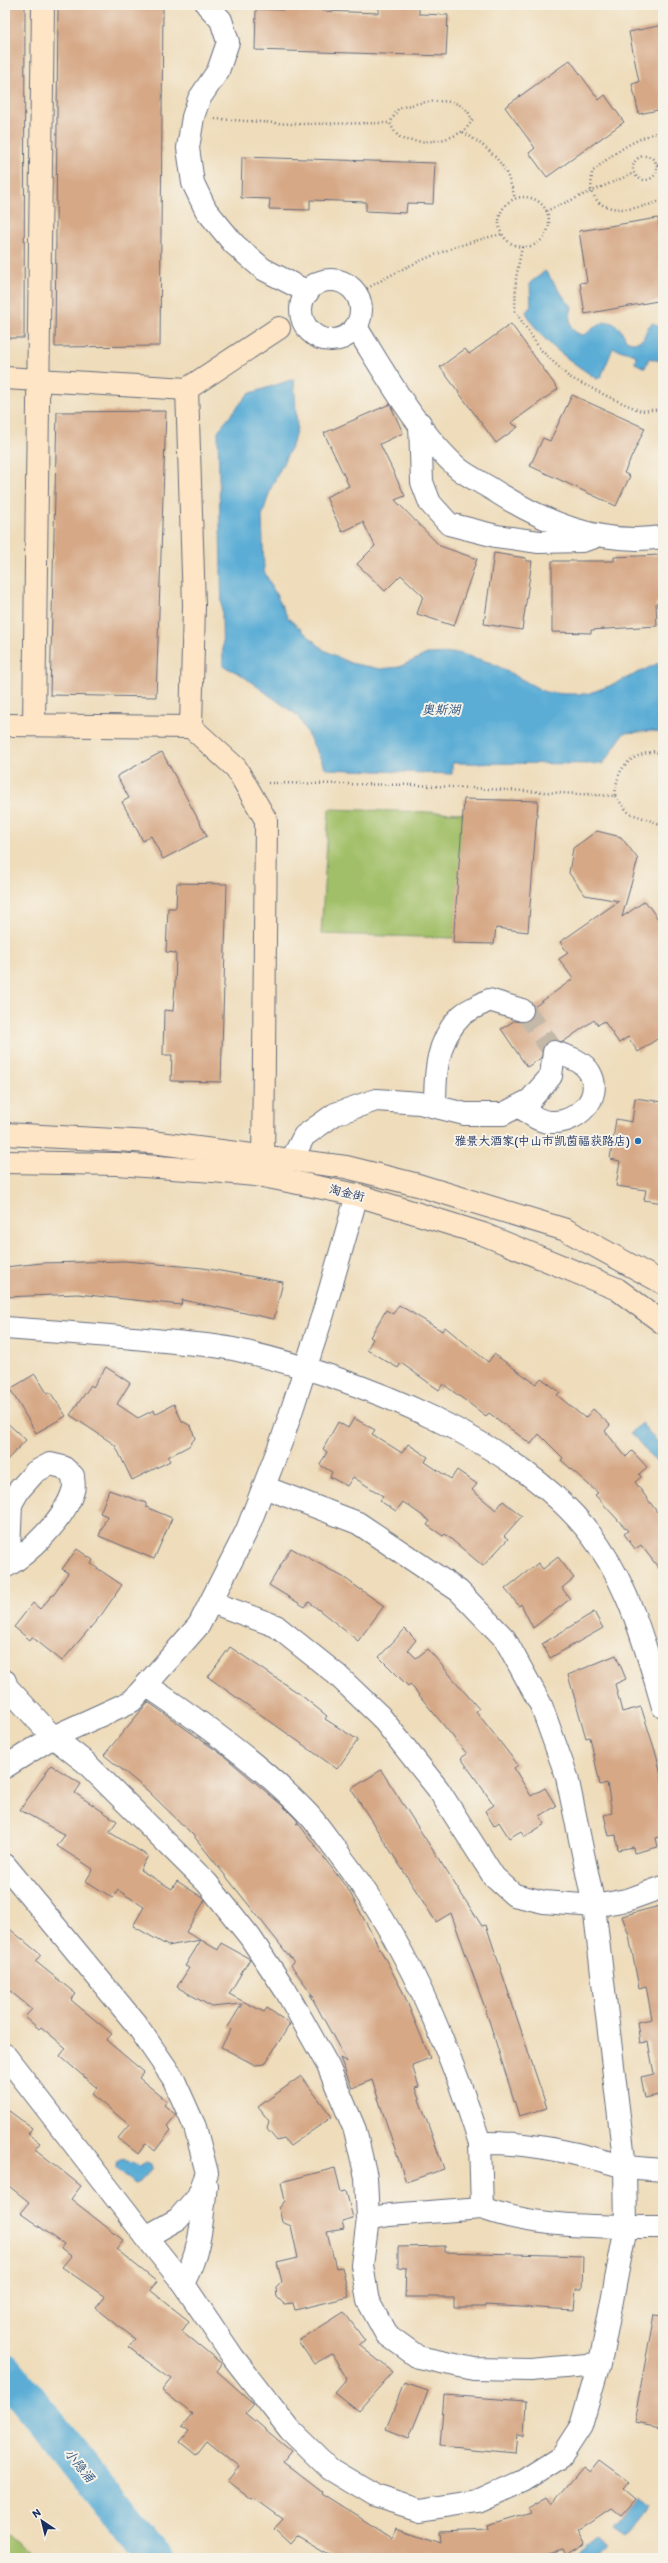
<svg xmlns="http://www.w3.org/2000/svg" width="668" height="2563" font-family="Itim,'LXGW WenKai TC',sans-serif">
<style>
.green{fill:#a1bf67;stroke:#5e7762}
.water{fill:#5badd6;stroke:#3b6e9a}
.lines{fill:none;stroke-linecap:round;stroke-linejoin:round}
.river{stroke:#5badd6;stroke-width:37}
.building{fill:#d6a886}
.street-tunnel{stroke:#c4b9a8;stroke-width:22;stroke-dasharray:22 11;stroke-linecap:butt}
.street-casing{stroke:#656c7e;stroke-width:24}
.secondary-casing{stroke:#656c7e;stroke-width:24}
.path{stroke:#656c7e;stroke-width:2.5;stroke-dasharray:1 3;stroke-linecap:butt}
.street{stroke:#fff;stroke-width:22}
.secondary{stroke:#fde5c5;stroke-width:22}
.poi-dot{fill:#1f6fb2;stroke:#f7f3e8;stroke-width:1.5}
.labels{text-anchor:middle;stroke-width:4;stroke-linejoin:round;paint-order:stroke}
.poi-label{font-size:12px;fill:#1b2f5e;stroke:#f7f3e8;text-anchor:end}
.street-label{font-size:12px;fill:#1b2f5e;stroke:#f7f3e8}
.water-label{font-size:13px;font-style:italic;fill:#2e5582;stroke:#f7f3e8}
</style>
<rect width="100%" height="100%" fill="#f7f3e8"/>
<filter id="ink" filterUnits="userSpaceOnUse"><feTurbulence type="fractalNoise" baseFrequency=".025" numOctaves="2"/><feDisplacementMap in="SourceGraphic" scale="8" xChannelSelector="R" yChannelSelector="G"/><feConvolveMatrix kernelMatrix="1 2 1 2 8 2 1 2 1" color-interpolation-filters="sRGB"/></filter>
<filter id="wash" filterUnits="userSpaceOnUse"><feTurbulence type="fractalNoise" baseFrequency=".012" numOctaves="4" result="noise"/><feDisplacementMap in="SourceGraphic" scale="16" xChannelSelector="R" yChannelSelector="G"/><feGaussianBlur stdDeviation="0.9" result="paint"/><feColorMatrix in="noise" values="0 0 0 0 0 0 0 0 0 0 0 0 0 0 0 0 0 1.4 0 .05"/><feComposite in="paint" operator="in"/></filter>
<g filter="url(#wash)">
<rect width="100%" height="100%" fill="#eedcba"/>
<g class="green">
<polygon points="329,809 464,813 454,938 321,934"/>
<polygon points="5,2529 33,2558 5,2558"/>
</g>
<g class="water">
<path d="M 545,271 C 554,281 563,299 572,306 C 569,320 567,332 584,335 C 590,332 593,327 600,324 C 613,317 622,329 626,340 L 635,343 L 643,339 L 648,327 L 653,323 L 663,329 L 663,357 L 660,361 L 649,358 L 645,368 L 635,363 L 636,355 L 613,348 L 601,377 L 597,379 C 572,362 539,341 526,312 L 531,306 L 530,283 Z"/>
<polygon points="294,379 297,427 293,443 271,488 262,516 264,571 288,618 324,650 350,663 380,669 399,667 427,654 458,653 492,663 545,692 565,694 587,694 612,685 663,661 663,734 654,731 624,733 603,764 452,763 452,774 326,769 298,716 240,674 223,666 218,431 248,394"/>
<polygon points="641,1423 663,1448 663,1456 656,1462 631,1433"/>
<polygon points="123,2159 140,2167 146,2162 151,2164 152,2168 138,2183 134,2184 116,2168 118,2161"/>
<polygon points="638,2497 648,2504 623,2536 611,2528"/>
<polygon points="598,2539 607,2550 596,2558 574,2558"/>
</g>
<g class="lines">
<polyline class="river" points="5,2371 155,2558"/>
</g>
<g id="blocks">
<g class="building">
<polygon points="5,5 25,5 24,338 5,338"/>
<polygon points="58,5 163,5 160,346 55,347"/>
<polygon points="283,5 323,5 323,11 379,13 379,5 419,5 419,14 448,15 446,56 255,50 256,9 283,10"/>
<polygon points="663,25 663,109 639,114 632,84 639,82 629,32"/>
<polygon points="570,60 599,100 605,95 624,122 547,177 529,153 535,148 505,107"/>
<polygon points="242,157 435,163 433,204 407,203 406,213 366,211 366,202 310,200 310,210 269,209 270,199 241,198"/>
<polygon points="658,218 663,247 663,300 585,314 580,283 587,282 579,231"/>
<polygon points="511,324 558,389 511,423 518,427 496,443 440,367 465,349 469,354"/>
<polygon points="572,395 645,428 624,473 630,476 616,506 530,466 543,438 550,441"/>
<polygon points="390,404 403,433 380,444 405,496 395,500 440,546 477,559 454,626 417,614 423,596 401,575 385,591 357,564 375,546 363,522 342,532 326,497 349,486 324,433"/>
<polygon points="166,411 156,697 50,695 57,412"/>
<polygon points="494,553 526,558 526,561 532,561 522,630 484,624"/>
<polygon points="660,555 662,603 656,603 657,626 591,630 591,633 552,632 552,561 614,561 614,557"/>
<polygon points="162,752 207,836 163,859 151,836 143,841 122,802 129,798 117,776"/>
<polygon points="464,799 538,801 528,932 496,928 494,944 453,943"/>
<polygon points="597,831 621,837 638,859 622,917 645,901 663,926 663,1035 638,1052 628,1037 619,1043 604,1021 598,1025 594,1020 563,1042 551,1040 545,1044 541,1058 527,1067 501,1029 514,1021 524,1022 530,1019 534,1013 534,1007 573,979 559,959 568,953 560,942 619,901 585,895 569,873 573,848"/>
<polygon points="177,883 227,884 221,1082 171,1081 172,1055 163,1055 164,1010 173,1011 175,986 176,953 166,952 168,908 176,908"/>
<polygon points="635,1098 663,1102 663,1203 644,1200 646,1190 616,1186 620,1161 610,1159 616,1119 632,1122"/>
<polygon points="125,1261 203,1268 283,1282 274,1319 182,1300 181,1305 78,1294 5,1297 5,1267 42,1263"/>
<polygon points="399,1305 442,1331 445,1327 488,1362 494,1354 536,1384 541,1378 560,1392 557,1395 585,1418 593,1409 610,1425 605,1431 626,1457 632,1451 647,1467 639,1474 641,1477 635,1482 663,1520 663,1574 641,1545 635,1549 624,1534 628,1531 595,1495 598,1493 561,1460 563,1458 539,1434 531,1444 489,1413 486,1416 443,1384 439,1390 401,1363 398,1368 367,1350 373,1339 370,1337 386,1310 393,1314"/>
<polygon points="106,1367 130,1383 117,1404 138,1418 154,1410 155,1414 174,1404 182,1421 191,1426 195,1438 189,1446 168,1457 170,1461 132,1480 115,1445 70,1415 91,1385 93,1387"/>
<polygon points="35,1374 47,1393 50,1392 66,1416 36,1433 10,1389"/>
<polygon points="354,1418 375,1430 372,1434 402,1453 408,1444 428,1457 425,1462 451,1479 457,1470 477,1484 472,1490 496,1510 503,1501 522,1516 504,1536 508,1539 483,1566 445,1534 443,1536 427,1525 430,1521 403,1502 396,1511 380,1501 383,1496 353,1477 347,1486 330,1477 332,1472 320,1465 327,1452 323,1449 338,1422 348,1428"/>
<polygon points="5,1421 26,1440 5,1462"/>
<polygon points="109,1490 146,1503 146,1507 172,1518 154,1559 99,1536 107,1516 100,1513"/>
<polygon points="291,1548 343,1577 384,1606 358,1641 309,1602 305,1607 269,1585"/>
<polygon points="77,1549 93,1560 91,1564 122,1585 102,1614 62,1661 32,1637 30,1640 14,1627 33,1603 40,1609 55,1592 68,1573 62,1569"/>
<polygon points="558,1557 574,1578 562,1588 570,1599 533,1628 521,1604 519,1606 505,1589 538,1563 543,1569"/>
<polygon points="594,1612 603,1628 550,1658 542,1644"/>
<polygon points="405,1629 416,1640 408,1650 416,1658 428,1649 479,1709 476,1711 518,1765 514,1768 531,1796 545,1788 556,1806 540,1816 545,1824 524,1837 521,1831 509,1838 499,1822 494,1826 485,1811 494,1805 461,1758 467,1754 410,1684 408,1686 379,1657"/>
<polygon points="230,1647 297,1692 327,1716 325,1719 358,1740 337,1769 208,1677"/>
<polygon points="616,1655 626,1679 615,1684 622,1712 641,1707 657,1757 663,1786 663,1836 656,1838 658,1847 634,1853 633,1847 618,1850 616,1835 609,1836 604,1815 612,1813 607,1783 600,1785 590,1737 586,1738 568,1675"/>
<polygon points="148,1702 224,1756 283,1806 296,1819 298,1822 296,1824 298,1823 349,1891 403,1992 430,2058 412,2065 419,2087 415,2088 444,2169 406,2182 372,2080 352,2088 340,2058 347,2062 310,1994 314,1997 291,1965 294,1962 193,1835 147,1790 104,1755"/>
<polygon points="51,1765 81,1784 75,1793 117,1821 109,1832 148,1856 140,1870 172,1889 177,1881 203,1898 205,1900 186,1932 200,1940 168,1946 133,1926 144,1907 118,1890 113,1898 86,1881 93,1869 57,1846 65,1835 20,1810"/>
<polygon points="381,1770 482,1926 486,1925 547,2108 519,2116 485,2008 451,1913 436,1922 351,1789"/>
<polygon points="663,1905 663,2094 645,2098 641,2077 654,2074 648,2042 640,2043 637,2022 652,2019 646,1986 639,1988 629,1936 622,1916"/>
<polygon points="5,1925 41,1955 35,1961 76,1994 71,2000 112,2034 106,2040 144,2072 139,2078 167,2101 164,2105 176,2115 167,2126 171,2130 155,2151 146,2143 138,2154 118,2138 129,2125 92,2094 97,2088 60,2056 66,2048 41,2027 39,2029 25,2017 32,2009 5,1987"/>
<polygon points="201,1940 218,1950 221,1943 250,1959 229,1994 264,2012 267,2008 290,2024 265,2064 255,2065 221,2047 231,2030 228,2027 242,2004 212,2007 177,1987 189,1968 185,1966"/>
<polygon points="301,2076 332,2117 290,2146 284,2139 277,2141 267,2129 269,2121 258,2107"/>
<polygon points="5,2108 32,2128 28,2134 40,2143 35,2149 81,2186 71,2199 123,2240 116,2249 157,2282 150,2290 189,2321 182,2331 222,2364 217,2371 254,2404 246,2413 291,2451 283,2461 322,2491 321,2493 392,2538 396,2528 439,2543 438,2532 488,2530 487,2525 530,2512 528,2508 547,2497 552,2504 583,2467 590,2472 599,2461 629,2483 623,2490 635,2500 621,2516 611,2508 577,2531 585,2545 566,2556 563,2550 535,2558 335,2558 297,2536 290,2544 274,2529 283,2519 254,2498 252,2500 227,2481 239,2467 207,2441 196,2455 180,2442 189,2431 182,2426 192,2414 162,2390 171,2379 128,2347 135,2339 96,2308 105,2297 62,2267 71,2256 61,2248 64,2244 20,2213 29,2202 5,2183"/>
<polygon points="335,2168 341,2192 346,2191 353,2218 342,2221 344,2229 327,2232 336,2268 342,2267 349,2297 295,2310 293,2303 284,2304 277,2297 276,2288 282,2282 277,2263 298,2258 291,2226 282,2222 279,2208 285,2201 281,2182"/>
<polygon points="445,2246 445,2252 583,2256 582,2289 576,2289 574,2310 485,2305 485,2307 454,2307 454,2297 405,2297 406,2268 398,2267 398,2247"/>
<polygon points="344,2312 365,2341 359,2345 393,2372 358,2411 335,2393 347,2379 332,2354 314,2364 298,2341"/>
<polygon points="654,2315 663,2316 661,2427 634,2422"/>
<polygon points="404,2383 428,2391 409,2438 386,2429"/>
<polygon points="444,2395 526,2401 524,2436 517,2435 515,2453 440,2446"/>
</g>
</g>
</g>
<g filter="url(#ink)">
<use href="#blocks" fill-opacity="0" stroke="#656c7e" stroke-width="1"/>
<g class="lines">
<polyline class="street-tunnel" points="522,1010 526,1012 554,1052"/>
<defs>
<g id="street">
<polyline points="207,5 221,20 228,42 218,71 199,99 193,117 188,148 193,183 206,210 234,244 263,269 308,292"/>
<circle cx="331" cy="310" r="30"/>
<path d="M 356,327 C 385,373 418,433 459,469 C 468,476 480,482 490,488 C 543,522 599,546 663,537"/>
<polyline points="420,423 422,482 430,503 449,524 496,536 539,542 582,541 592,538"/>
<path d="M 435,1107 C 435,1073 436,1040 462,1015 C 469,1009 481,1005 489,1000 L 522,1010"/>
<path d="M 292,1159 L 304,1136 L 335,1114 L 376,1100 L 420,1103 L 465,1114 L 503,1114 L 530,1100 L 551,1076 L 554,1052 C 566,1056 583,1060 590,1073 C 604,1098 576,1124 551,1122 C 538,1122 529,1113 519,1106"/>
<path d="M 5,1328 C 62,1332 118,1336 175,1342 C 194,1344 214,1345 233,1349 C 351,1375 529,1442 599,1546 C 632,1594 647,1652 663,1707"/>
<polyline points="264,1487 358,1523 459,1591 505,1639 541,1705 567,1777 594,1906 625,2167 663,2170"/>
<path d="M 5,1566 L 9,1552 L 11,1504 L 19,1490 L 35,1472 L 50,1464 L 63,1467 L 73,1476 C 73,1480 75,1487 73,1491 C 65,1518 29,1554 5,1567"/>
<polyline points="211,1602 276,1626 336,1674 380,1716 438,1789 494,1877 514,1895 544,1902 594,1906 627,1900 663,1887"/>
<polyline points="5,1681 7,1687 53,1737 85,1762 207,1883 250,1937 286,1991 328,2066 355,2130 366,2177 368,2219"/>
<path d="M 146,1685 C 200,1721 265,1768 309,1815 C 320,1827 329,1841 339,1854 C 406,1942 446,2039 480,2143"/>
<polyline points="5,1767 53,1737 132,1701 199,1625 247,1530 283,1437 323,1314 357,1195"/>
<polyline points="5,1865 136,2024 173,2078 195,2127 207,2173 198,2196 178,2219 146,2237 5,2055"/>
<path d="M 480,2143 C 531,2142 577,2153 625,2167 L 626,2227 C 578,2226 527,2225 482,2208 Z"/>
<polyline points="482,2208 389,2215 368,2219 362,2265 368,2301 386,2334 418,2357 474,2369 531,2370 598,2364"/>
<path d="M 146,2237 L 183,2283 C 201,2252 202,2219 206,2185"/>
<polyline points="183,2283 233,2357 290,2430 330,2469 375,2496 420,2510 478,2501 523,2481 561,2457 581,2426 602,2353 626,2227 663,2227"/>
</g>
<g id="secondary">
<polyline points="5,378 187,389 279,328"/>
<polyline points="5,725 191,727 194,605 187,389"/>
<polyline points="34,725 43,5"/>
<polyline points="191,727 236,768 266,820 263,1171"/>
<polyline points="5,1134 151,1142 346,1167 418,1185 566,1230 663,1283"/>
<polyline points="5,1162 117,1164 213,1171 263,1176 357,1195 483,1234 617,1289 663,1323"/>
</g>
</defs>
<use href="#street" class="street-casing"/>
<use href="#secondary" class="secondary-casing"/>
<g class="path">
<path d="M 215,119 L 292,124 L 390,123 C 393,129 396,136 403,139 C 423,145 463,141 472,120 C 470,115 468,110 463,107 C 449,96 413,103 398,109 L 390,123"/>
<path d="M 663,131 C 635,138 613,153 592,172 L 591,192 C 594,195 597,202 601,204 C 619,214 645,207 663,200"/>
<path d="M 463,132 C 494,152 506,162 515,199"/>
<circle cx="645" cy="168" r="12"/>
<polyline points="657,164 663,161"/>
<circle cx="524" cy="222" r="25"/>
<polyline points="546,211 634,173"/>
<polyline points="522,247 516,278 515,311 540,349 569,377 611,398 641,411 663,409"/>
<path d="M 357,295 C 400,267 452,245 502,234"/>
<path d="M 268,783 L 417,785 L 615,796 C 617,768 626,757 655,751 L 663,756"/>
<polyline points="615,796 629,813 660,824"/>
<polyline points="660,824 663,834"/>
<polyline points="660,824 663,821"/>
<polyline points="663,878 663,881"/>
</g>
<use href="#street" class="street"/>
<use href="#secondary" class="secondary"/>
</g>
</g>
<circle class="poi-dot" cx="638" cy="1141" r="4"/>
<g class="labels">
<g class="poi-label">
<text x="630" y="1145">雅景大酒家(中山市凯茵福获路店)</text>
</g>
<g class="street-label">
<text transform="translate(347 1193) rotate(14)" y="4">淘金街</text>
</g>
<g class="water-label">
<text x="441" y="714">奥斯湖</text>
<text transform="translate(80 2465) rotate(51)" y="5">小隐涌</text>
</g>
</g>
<rect width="668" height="2563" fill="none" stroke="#f7f3e8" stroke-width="20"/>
<g transform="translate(42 2521) rotate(325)" stroke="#f7f3e8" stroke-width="3" paint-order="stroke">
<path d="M0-3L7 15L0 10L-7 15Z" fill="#1b2f5e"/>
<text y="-6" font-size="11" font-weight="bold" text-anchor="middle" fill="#1b2f5e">N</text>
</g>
</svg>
